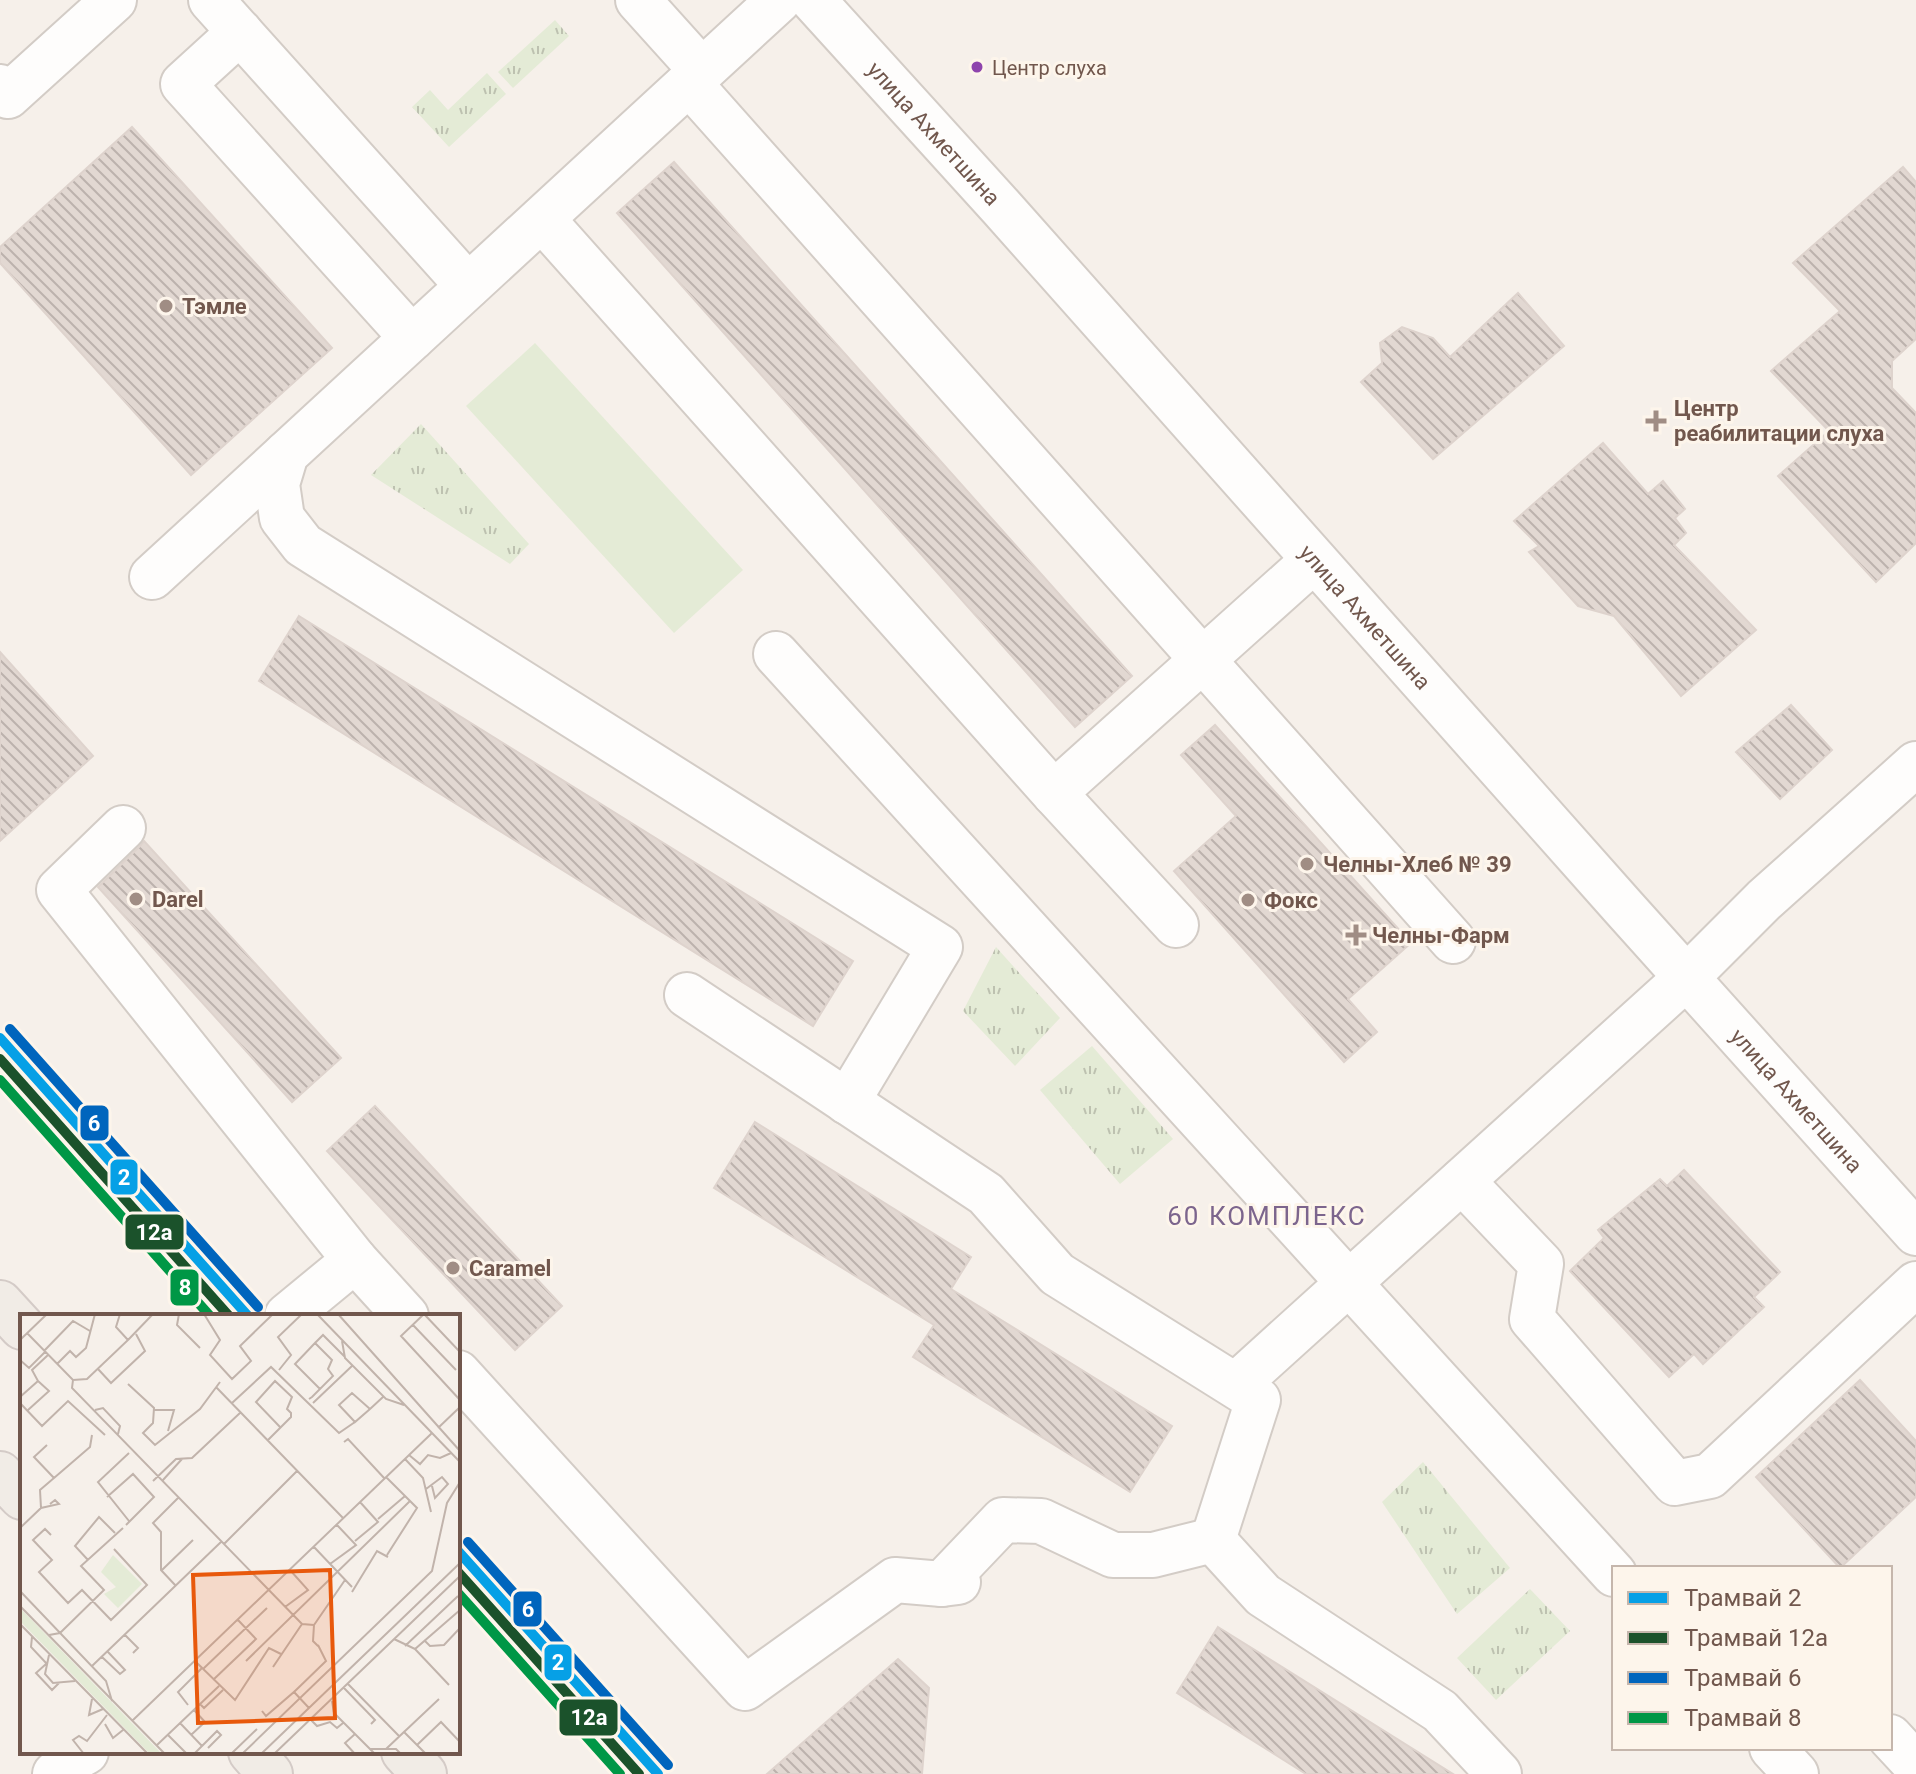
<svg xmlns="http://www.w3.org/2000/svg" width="1916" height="1774" font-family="Roboto,sans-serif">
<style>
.grass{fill:#e4ebd6}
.park{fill:url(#park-tufts)}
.building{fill:url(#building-back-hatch);stroke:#ded3cd;stroke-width:2}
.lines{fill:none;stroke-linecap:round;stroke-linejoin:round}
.minor-casing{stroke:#d3ccc6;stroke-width:48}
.major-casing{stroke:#d4cbc7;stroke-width:48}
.minor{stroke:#fefdfc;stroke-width:44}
.major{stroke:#f1ece6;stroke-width:44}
.tram-1-casing{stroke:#fdf5eb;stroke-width:16}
.tram-2-casing{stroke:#fdf5eb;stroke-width:16}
.tram-3-casing{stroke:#fdf5eb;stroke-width:16}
.tram-4-casing{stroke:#fdf5eb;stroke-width:16}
.tram-1{stroke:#06a0e6;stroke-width:10}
.tram-2{stroke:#1b522b;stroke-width:10}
.tram-3{stroke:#0065bd;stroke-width:10}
.tram-4{stroke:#009746;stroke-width:10}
.bus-dot{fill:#8e44ad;stroke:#fdf5eb;stroke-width:3}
.poi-dot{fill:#a08d84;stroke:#fdf5eb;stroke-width:3}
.labels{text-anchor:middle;stroke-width:6;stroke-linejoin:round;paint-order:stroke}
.bus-label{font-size:20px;fill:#71574d;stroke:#fdf5eb;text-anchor:start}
.street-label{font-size:22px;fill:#71574d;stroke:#fdf5eb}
.poi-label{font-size:22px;font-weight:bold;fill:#71574d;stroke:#fdf5eb;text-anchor:start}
.quarter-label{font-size:26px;letter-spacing:2px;fill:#7c658d;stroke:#fdf5eb}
.inset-road{fill:none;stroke:#c1b3ab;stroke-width:2}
.view{fill:#e8590c;fill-opacity:0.15;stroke:#e8590c;stroke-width:4}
.inset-edge{fill:none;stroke:#71574d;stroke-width:4}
.line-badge{stroke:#fdf5eb;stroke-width:3}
.badge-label{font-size:22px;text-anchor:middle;font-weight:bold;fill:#fff}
</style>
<defs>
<pattern id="park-tufts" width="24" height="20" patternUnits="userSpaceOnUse" patternTransform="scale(2)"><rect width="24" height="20" fill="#e4ebd6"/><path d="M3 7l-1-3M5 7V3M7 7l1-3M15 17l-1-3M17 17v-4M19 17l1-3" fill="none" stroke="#bdc1b0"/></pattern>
<pattern id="building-back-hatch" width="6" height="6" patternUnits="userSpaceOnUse" patternTransform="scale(2)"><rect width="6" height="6" fill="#e2d8d2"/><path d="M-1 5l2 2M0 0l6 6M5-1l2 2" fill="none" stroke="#bcb2ad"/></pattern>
</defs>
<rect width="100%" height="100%" fill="#f6f0ea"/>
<polygon class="grass" points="535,343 743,570 674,633 466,406"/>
<g class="park">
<polygon points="555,20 569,36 513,88 498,72"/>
<polygon points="487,73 506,94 449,147 412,107 430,90 448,110"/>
<polygon points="421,424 529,544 510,564 371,475"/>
<polygon points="996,947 1060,1018 1015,1066 963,1011"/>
<polygon points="1092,1046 1173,1139 1120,1184 1040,1090"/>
<polygon points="1423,1462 1510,1568 1457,1614 1382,1502"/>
<polygon points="1530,1589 1570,1631 1496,1700 1457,1658"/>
</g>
<g class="building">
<polygon points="132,127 332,348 191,475 0,263 0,247"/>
<polygon points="674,162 1132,676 1075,727 617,213"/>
<polygon points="1903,167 1916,182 1916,339 1892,361 1892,388 1916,413 1916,543 1876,582 1778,476 1829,431 1771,371 1840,311 1793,263"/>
<polygon points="1518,293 1564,346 1433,459 1361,382 1382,363 1380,343 1402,327 1433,338 1450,357"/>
<polygon points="1603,443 1648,494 1663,481 1685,509 1675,518 1686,533 1674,545 1756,630 1681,696 1614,616 1578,606 1529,552 1539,546 1514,521"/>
<polygon points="299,616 853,961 813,1026 259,681"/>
<polygon points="0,652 93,756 0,841"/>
<polygon points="1791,705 1832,750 1780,799 1736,752"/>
<polygon points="1215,725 1411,943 1348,999 1377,1032 1344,1062 1174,871 1236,816 1181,755"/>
<polygon points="144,841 341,1058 292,1102 98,887 140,846"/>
<polygon points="375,1106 562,1306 515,1350 327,1151"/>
<polygon points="755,1122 971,1257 951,1289 1172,1426 1130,1492 913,1357 934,1325 714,1188"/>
<polygon points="1684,1170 1780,1272 1754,1297 1764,1307 1703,1364 1694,1354 1669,1377 1570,1271 1604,1238 1598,1230 1660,1179 1667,1186"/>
<polygon points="1860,1380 1916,1441 1916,1497 1840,1568 1756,1477"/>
<polygon points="1218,1627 1453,1774 1306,1774 1177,1693"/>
<polygon points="898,1659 929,1688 922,1774 767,1774"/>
</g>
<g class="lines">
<defs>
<g id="minor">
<polyline points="211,0 468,286"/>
<polyline points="638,0 702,71"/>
<polyline points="779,0 286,454 277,484 282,518 303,545 940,947 847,1102"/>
<path id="s1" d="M 813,0 L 1001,207 L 1624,908 L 1916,1233"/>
<polyline points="240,32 183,84 412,338"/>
<polyline points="689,83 1453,941"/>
<polyline points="0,87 8,96 114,0"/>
<polyline points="542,219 1054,793 1314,560"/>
<polyline points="152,577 286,454"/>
<polyline points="776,654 1614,1574"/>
<polyline points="1054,793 1176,925"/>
<polyline points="123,828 59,890 355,1260 287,1316"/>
<polyline points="687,995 986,1194 1057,1274 1258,1400 1213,1540"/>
<polyline points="1462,1181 1541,1264 1532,1319 1675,1483 1710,1476 1916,1284"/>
<polyline points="355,1260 406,1316"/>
<polyline points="458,1373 745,1688 895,1580 942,1584 958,1582"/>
<polyline points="1236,1385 1687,977 1764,900 1916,764"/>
<polyline points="1213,1540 1263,1595 1440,1711 1499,1774"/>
<polyline points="942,1584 1003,1520 1041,1521 1113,1555 1153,1555 1213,1540"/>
<polyline points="1890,1737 1916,1765"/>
<polyline points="1772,1748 1796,1774"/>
<polyline points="55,1774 68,1762 86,1752"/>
</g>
<g id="major">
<polyline points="0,1303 22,1327"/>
<polyline points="0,1474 22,1497"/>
<polyline points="251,1752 270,1774"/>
<polyline points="404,1752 424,1774"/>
</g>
</defs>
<use href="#minor" class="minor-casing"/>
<use href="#major" class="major-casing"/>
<use href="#minor" class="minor"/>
<use href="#major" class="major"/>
<defs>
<g id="tram-1">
<polyline points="0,1038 248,1316"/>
<polyline points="458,1551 658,1774"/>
</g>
<g id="tram-2">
<polyline points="0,1059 229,1316"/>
<polyline points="458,1572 639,1774"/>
</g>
<g id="tram-3">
<polyline points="10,1029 258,1307"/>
<polyline points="468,1542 668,1765"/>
</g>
<g id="tram-4">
<polyline points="0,1080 210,1316"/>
<polyline points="458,1593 620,1774"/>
</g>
</defs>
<use href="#tram-1" class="tram-1-casing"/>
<use href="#tram-2" class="tram-2-casing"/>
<use href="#tram-3" class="tram-3-casing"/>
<use href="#tram-4" class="tram-4-casing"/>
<use href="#tram-1" class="tram-1"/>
<use href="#tram-2" class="tram-2"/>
<use href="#tram-3" class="tram-3"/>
<use href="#tram-4" class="tram-4"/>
</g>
<circle class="bus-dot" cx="977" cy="67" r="7"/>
<g class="poi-dot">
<circle cx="166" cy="306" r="8"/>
<path d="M1652 409h8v8h8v8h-8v8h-8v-8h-8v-8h8z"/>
<circle cx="1307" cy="864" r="8"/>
<circle cx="136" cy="899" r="8"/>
<circle cx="1248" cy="900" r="8"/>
<path d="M1352 923h8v8h8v8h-8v8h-8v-8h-8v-8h8z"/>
<circle cx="453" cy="1268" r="8"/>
</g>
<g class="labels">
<g class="bus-label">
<text x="992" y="75">Центр слуха</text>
</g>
<g class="street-label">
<text dy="8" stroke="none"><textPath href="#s1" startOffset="180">улица Ахметшина</textPath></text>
<text dy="8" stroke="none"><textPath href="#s1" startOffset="828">улица Ахметшина</textPath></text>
<text dy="8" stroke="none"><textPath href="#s1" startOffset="1476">улица Ахметшина</textPath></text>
</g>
<g class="poi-label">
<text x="182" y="314">Тэмле</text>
<text x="1674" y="416">Центр<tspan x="1674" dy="25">реабилитации слуха</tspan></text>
<text x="1323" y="872">Челны-Хлеб № 39</text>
<text x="152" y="907">Darel</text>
<text x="1264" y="908">Фокс</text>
<text x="1372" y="943">Челны-Фарм</text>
<text x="469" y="1276">Caramel</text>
</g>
<g class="quarter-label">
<text x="1267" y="1225">60 КОМПЛЕКС</text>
</g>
</g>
<g transform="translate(20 1314)">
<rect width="440" height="440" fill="#f6f0ea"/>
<path d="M 0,294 L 140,438 L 141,440 L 130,440 L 0,307 Z" fill="#e4ebd6"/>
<path d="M 93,241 L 122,270 L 98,294 L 84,280 L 96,273 L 81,258 Z" fill="#e4ebd6"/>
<path class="inset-road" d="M 159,0 L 157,11 L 180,34M 184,0 L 200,26 L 190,41 L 212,65 L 231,47 L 220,32 L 253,0M 297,0 L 440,148M 318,0 L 440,137M 404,0 L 381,22 L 440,86M 404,0 L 440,38M 393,11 L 436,56M 7,19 L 53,66 L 67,65 L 108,26 L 96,13 L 100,0M 0,26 L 27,0M 108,26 L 133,0M 322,27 L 325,44 L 366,85 L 384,91M 295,29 L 303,21 L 325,43M 24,37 L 53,7 L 70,17M 0,46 L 9,54 L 25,38M 37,50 L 50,37 L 56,43 L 66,34 L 75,0M 78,55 L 91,69 L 125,37 L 116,20M 259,56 L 271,41 L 258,23 L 282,0M 53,66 L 52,74 L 243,270 L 282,310 L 294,311M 108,70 L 134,94 L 133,109 L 123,119 L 135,131 L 180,95 L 200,68M 196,73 L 323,204M 0,83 L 18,67 L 12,56 L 28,41M 289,85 L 292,83 L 313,62 L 308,55 L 312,46 L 295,29 L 275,50 L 300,75M 0,89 L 22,112 L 48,87 L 85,121M 212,89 L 251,53 L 319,119 L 335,108M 293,89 L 333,51M 350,95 L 332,79 L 319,91 L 335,108 L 350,95 L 363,83M 8,96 L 29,77 L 18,67M 75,96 L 83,94 L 100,112 L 98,120M 134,96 L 154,96 L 148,117M 418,114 L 440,93M 248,126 L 271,103 L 271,99 L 267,95 L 272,83 L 255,67 L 236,88 L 260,113M 324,128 L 328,125 L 365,165M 109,139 L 78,168 L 109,207M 389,141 L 400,150 L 408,141 L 420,144 L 431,139M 385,145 L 403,164 L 411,198M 366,163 L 397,194 L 367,241M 34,164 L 70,133 L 72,121M 143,166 L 162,145M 133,167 L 156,145 L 172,144 L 221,98M 406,175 L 422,163 L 428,170 L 415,184 L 412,172M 87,183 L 113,160 L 134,183 L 106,211M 21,194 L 20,176 L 34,164 L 14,143 L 27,131M 358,205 L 385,182M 0,214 L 21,194 L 39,190 L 35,186 L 30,190M 31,221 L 25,215 L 13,226 L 32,246 L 19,258 L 48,289 L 62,276 L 91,306 L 127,271 L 94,235M 335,227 L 358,208 L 340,188M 204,230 L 277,157M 294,233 L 332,273M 68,246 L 55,232 L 79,203 L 95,219M 310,250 L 336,231 L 317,211M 142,256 L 173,226M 156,272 L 141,256 L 141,218 L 133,209 L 159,183M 0,277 L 86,367 L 92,387M 332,278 L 357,237 L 368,243M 0,292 L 145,440M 265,293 L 288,276 L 270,256M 0,310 L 128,440M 29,321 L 40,319 L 84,276 L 61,252 L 103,214M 105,321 L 118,334 L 113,339M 12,323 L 11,333 L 27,350M 374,325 L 395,335 L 440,296M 404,326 L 410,332 L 424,331 L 440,314M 298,332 L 293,327 L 294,311 L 325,266M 385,332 L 438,282M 395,335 L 429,371M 29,341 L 25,360 L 33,369 L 55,367M 82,343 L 100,360 L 105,356 L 88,338M 175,347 L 215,386 L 249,334 L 261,340M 226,347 L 390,187M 26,350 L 16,359 L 32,376 L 39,369M 72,352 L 202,227M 253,353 L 282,310M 183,355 L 247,294M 193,366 L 236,325 L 218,306M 328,370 L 379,422M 324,374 L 355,406 L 351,410M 274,378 L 306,347 L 298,331M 72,385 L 69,401 L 83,395M 312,387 L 314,399 L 355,440M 180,390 L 184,394 L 203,376M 168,391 L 158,378 L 182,354M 242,397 L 246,402 L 274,378 L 289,394M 291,406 L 297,412 L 310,408 L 317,414 L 323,409M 112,407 L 412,119M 160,409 L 182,432 L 174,440M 85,410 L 93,424 L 103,416M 384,418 L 419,385M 148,421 L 167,440M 171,421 L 185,408 L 174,396M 137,431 L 199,372M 397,431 L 421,408 L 440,428M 182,432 L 197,417 L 201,421 L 188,434M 350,435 L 376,435 L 381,440M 366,435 L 384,418 L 406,440M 64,440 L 53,426 L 59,422 L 67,427 L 87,401M 211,440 L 237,415M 222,440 L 412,257 L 427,189 L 440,168M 241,440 L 440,249M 254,440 L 440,262M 335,440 L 325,429 L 335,420"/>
<path class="view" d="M 310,256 L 315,404 L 178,409 L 173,261 Z"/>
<rect width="440" height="440" class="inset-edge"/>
</g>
<g class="line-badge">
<rect x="79" y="1104" width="31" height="38" rx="8" fill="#0065bd"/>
<rect x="109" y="1158" width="30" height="38" rx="8" fill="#06a0e6"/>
<rect x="124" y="1213" width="61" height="38" rx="8" fill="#1b522b"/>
<rect x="169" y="1268" width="31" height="39" rx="8" fill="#009746"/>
<rect x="512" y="1590" width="31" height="38" rx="8" fill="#0065bd"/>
<rect x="543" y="1643" width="30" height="39" rx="8" fill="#06a0e6"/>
<rect x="558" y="1698" width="61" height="39" rx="8" fill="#1b522b"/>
</g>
<g class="badge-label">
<text x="94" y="1131">6</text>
<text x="124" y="1185">2</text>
<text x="154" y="1240">12а</text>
<text x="185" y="1295">8</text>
<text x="528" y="1617">6</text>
<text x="558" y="1670">2</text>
<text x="589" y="1725">12а</text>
</g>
<rect x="1612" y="1566" width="280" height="184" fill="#fdf5eb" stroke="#c5b6ac" stroke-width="2"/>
<rect x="1628" y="1592" width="40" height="12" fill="#06a0e6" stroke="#c5b6ac" stroke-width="2"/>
<text x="1684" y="1606" font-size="24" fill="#71574d">Трамвай 2</text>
<rect x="1628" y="1632" width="40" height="12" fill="#1b522b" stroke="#c5b6ac" stroke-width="2"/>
<text x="1684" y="1646" font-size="24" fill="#71574d">Трамвай 12а</text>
<rect x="1628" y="1672" width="40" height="12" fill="#0065bd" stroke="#c5b6ac" stroke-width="2"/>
<text x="1684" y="1686" font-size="24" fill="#71574d">Трамвай 6</text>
<rect x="1628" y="1712" width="40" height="12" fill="#009746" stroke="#c5b6ac" stroke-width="2"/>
<text x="1684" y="1726" font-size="24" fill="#71574d">Трамвай 8</text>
</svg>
